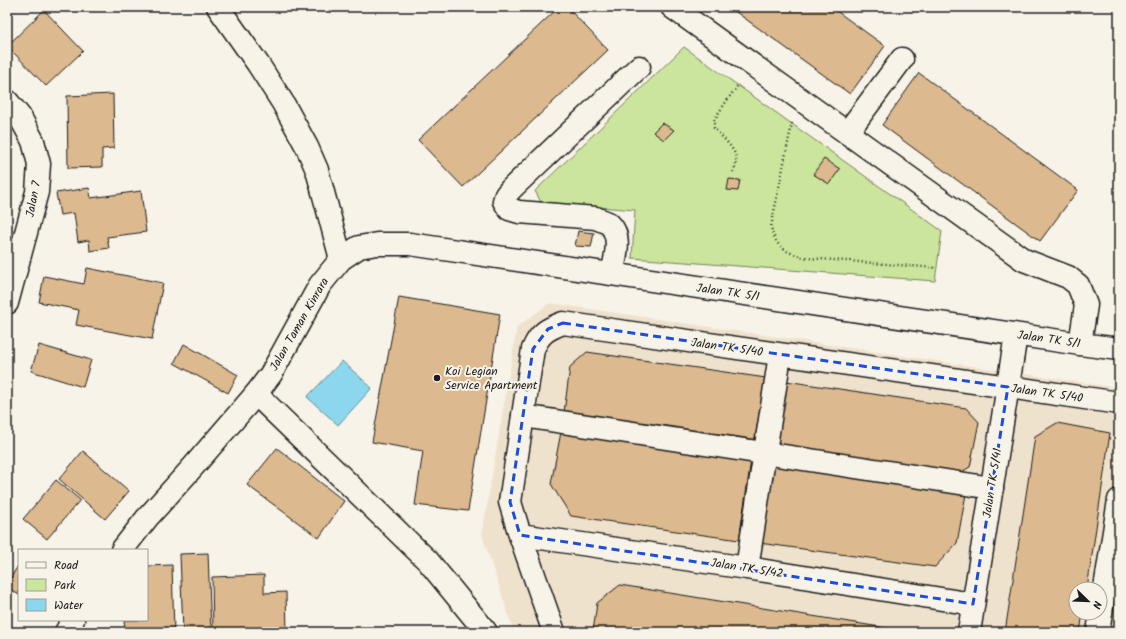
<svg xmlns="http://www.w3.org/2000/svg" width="1126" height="639" font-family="Kalam,sans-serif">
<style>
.built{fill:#efe2cd;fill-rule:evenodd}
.green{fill:#cbe59c;stroke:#74805c}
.water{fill:#8dd7ee;stroke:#608c9a}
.building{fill:#dcb98e;stroke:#1c1c1c}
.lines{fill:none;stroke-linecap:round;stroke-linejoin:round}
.minor-casing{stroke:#1c1c1c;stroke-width:25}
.path{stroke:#1c1c1c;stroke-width:2.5;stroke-dasharray:1 3;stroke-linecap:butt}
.minor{stroke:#f7f3e8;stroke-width:22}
.marked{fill:none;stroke:#1d4ed8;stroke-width:3;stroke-dasharray:8 5;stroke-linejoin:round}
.poi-dot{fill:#1c1c1c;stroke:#f7f3e8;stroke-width:1.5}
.labels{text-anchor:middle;stroke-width:4;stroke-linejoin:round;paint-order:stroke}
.street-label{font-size:12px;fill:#1c1c1c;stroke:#f7f3e8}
.poi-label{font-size:12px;fill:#1c1c1c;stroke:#f7f3e8;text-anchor:start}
</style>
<rect width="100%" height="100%" fill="#f7f3e8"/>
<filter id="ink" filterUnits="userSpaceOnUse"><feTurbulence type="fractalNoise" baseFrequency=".025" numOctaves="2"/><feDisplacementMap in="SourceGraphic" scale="8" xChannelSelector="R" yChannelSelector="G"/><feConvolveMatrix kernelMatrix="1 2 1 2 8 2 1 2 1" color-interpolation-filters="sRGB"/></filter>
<g filter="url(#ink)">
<path class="built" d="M 550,303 L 1119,388 L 1119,632 L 514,632 L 482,535 L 517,327 ZM 1076,589 L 1100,589 L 1100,613 L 1076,613 Z"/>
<polygon class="green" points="684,47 942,231 935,281 632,258 635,210 541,202 535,191"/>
<polygon class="water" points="342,361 372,388 338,425 307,397"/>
<g class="building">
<polygon points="559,7 567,7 608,50 463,187 418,140"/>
<polygon points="729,7 831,7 885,46 850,94"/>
<polygon points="44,10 83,51 46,86 7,46"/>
<polygon points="919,73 1078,190 1040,241 882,125"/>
<polygon points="113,94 114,148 102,149 102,167 68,168 67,96"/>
<polygon points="662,123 674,130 664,140 653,132"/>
<polygon points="824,159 840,169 829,184 813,174"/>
<polygon points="729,179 740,180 738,191 727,190"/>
<polygon points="89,188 91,198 141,191 146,232 107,237 109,248 90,251 89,240 78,242 74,213 60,215 56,193"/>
<polygon points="578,231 594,233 591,247 575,246"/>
<polygon points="87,268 163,283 152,339 76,325 79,310 39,302 44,276 84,284"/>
<polygon points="399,297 500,314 468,511 415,505 423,451 372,442"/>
<polygon points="184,344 238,375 228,393 174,363"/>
<polygon points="39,345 91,360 83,387 31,371"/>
<polygon points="587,352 766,378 753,449 563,420 570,367"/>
<polygon points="786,381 966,408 979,422 970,467 953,477 774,451"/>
<polygon points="1057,423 1110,433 1087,589 1076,589 1076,613 1083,613 1080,632 1005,632 1035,436"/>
<polygon points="561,432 751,460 739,540 571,516 551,484"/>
<polygon points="277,448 344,501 319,538 247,485"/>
<polygon points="83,451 129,491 105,519 59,479"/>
<polygon points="773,464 966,494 957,543 935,567 759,543"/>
<polygon points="56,480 80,500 47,539 23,519"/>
<polygon points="208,553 211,632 183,632 180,554"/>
<polygon points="19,564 19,595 7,587 7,584"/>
<polygon points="172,565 174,632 125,632 124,620 147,620 147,566"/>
<polygon points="264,575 264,593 286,592 287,632 213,632 212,577"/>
<polygon points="620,585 911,632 593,632 597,603"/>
<polygon points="1119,605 1119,632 1115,632"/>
</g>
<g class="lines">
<defs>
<g id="minor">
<polyline points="218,7 258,64 283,103 307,147 317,170 341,259"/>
<polyline points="672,7 1024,260 1068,277 1078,285 1086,305 1080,344"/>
<polyline points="7,101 20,117 33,141 39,164 37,192 7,303"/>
<polyline points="847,133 902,59"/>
<path d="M 612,274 C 615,259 623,235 608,223 C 605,221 599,220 596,218 L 519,212 L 509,209 L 504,201 L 506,195 L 511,189 L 639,67"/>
<polyline points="256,394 428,561 486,632"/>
<polyline points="523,416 992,488"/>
<polyline points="520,535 747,568 973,604"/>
<polyline points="122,550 147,518 192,468 256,394 271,374 320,285 341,259 359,247 377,244 410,244 1080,344 1119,349"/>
<polyline points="747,568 780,355"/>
<polyline points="66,632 73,620"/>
<path d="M 554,632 L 520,535 L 510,502 L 533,349 C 540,333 547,329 563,323 L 1119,403"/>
<polyline points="969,632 1016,335"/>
<polyline points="1098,632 1119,500"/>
</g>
</defs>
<use href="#minor" class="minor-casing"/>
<g class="path">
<path d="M 792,123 L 771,227 C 776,250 788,253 808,258 L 937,268"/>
<path d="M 733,172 C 734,170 736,166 736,163 C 738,149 722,138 714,128 L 714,121 L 719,112 L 738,85"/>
</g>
<use href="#minor" class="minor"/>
</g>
</g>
<path class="marked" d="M 563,323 L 1008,387 L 973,604 L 520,535 L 510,502 L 533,349 L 548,329 Z"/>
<circle class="poi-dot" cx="437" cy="378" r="4"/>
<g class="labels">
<g class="street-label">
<text transform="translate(33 199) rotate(-79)" y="4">Jalan 7</text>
<text transform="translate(728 292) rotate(8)" y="4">Jalan TK 5/1</text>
<text transform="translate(299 324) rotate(-60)" y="4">Jalan Taman Kinrara</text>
<text transform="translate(1049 339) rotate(8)" y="4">Jalan TK 5/1</text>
<text transform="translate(727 347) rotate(8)" y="4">Jalan TK 5/40</text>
<text transform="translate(1047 393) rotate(8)" y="4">Jalan TK 5/40</text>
<text transform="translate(992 483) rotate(-81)" y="4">Jalan TK 5/41</text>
<text transform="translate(747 568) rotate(9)" y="4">Jalan TK 5/42</text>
</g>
<g class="poi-label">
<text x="445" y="375">Koi Legian<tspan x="445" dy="14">Service Apartment</tspan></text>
</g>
</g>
<rect width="1126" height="639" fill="none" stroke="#f7f3e8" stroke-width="24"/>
<rect x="12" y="12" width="1102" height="615" fill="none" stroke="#1c1c1c" stroke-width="1.5" filter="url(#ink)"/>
<rect x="18" y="549" width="130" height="72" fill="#f7f3e8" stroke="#9f9d96"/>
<rect x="26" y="562" width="20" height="6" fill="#f7f3e8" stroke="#9f9d96"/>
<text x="54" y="569" font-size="12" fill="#1c1c1c">Road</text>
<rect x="26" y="579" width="20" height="12" fill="#cbe59c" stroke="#9f9d96"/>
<text x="54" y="589" font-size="12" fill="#1c1c1c">Park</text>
<rect x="26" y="599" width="20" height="12" fill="#8dd7ee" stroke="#9f9d96"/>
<text x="54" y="609" font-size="12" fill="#1c1c1c">Water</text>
<g transform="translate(1088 601) rotate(113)"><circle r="19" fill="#f7f3e8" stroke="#9f9d96"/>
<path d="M0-3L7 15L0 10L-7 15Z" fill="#1c1c1c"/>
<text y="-6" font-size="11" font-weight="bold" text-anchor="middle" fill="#1c1c1c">N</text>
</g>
</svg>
